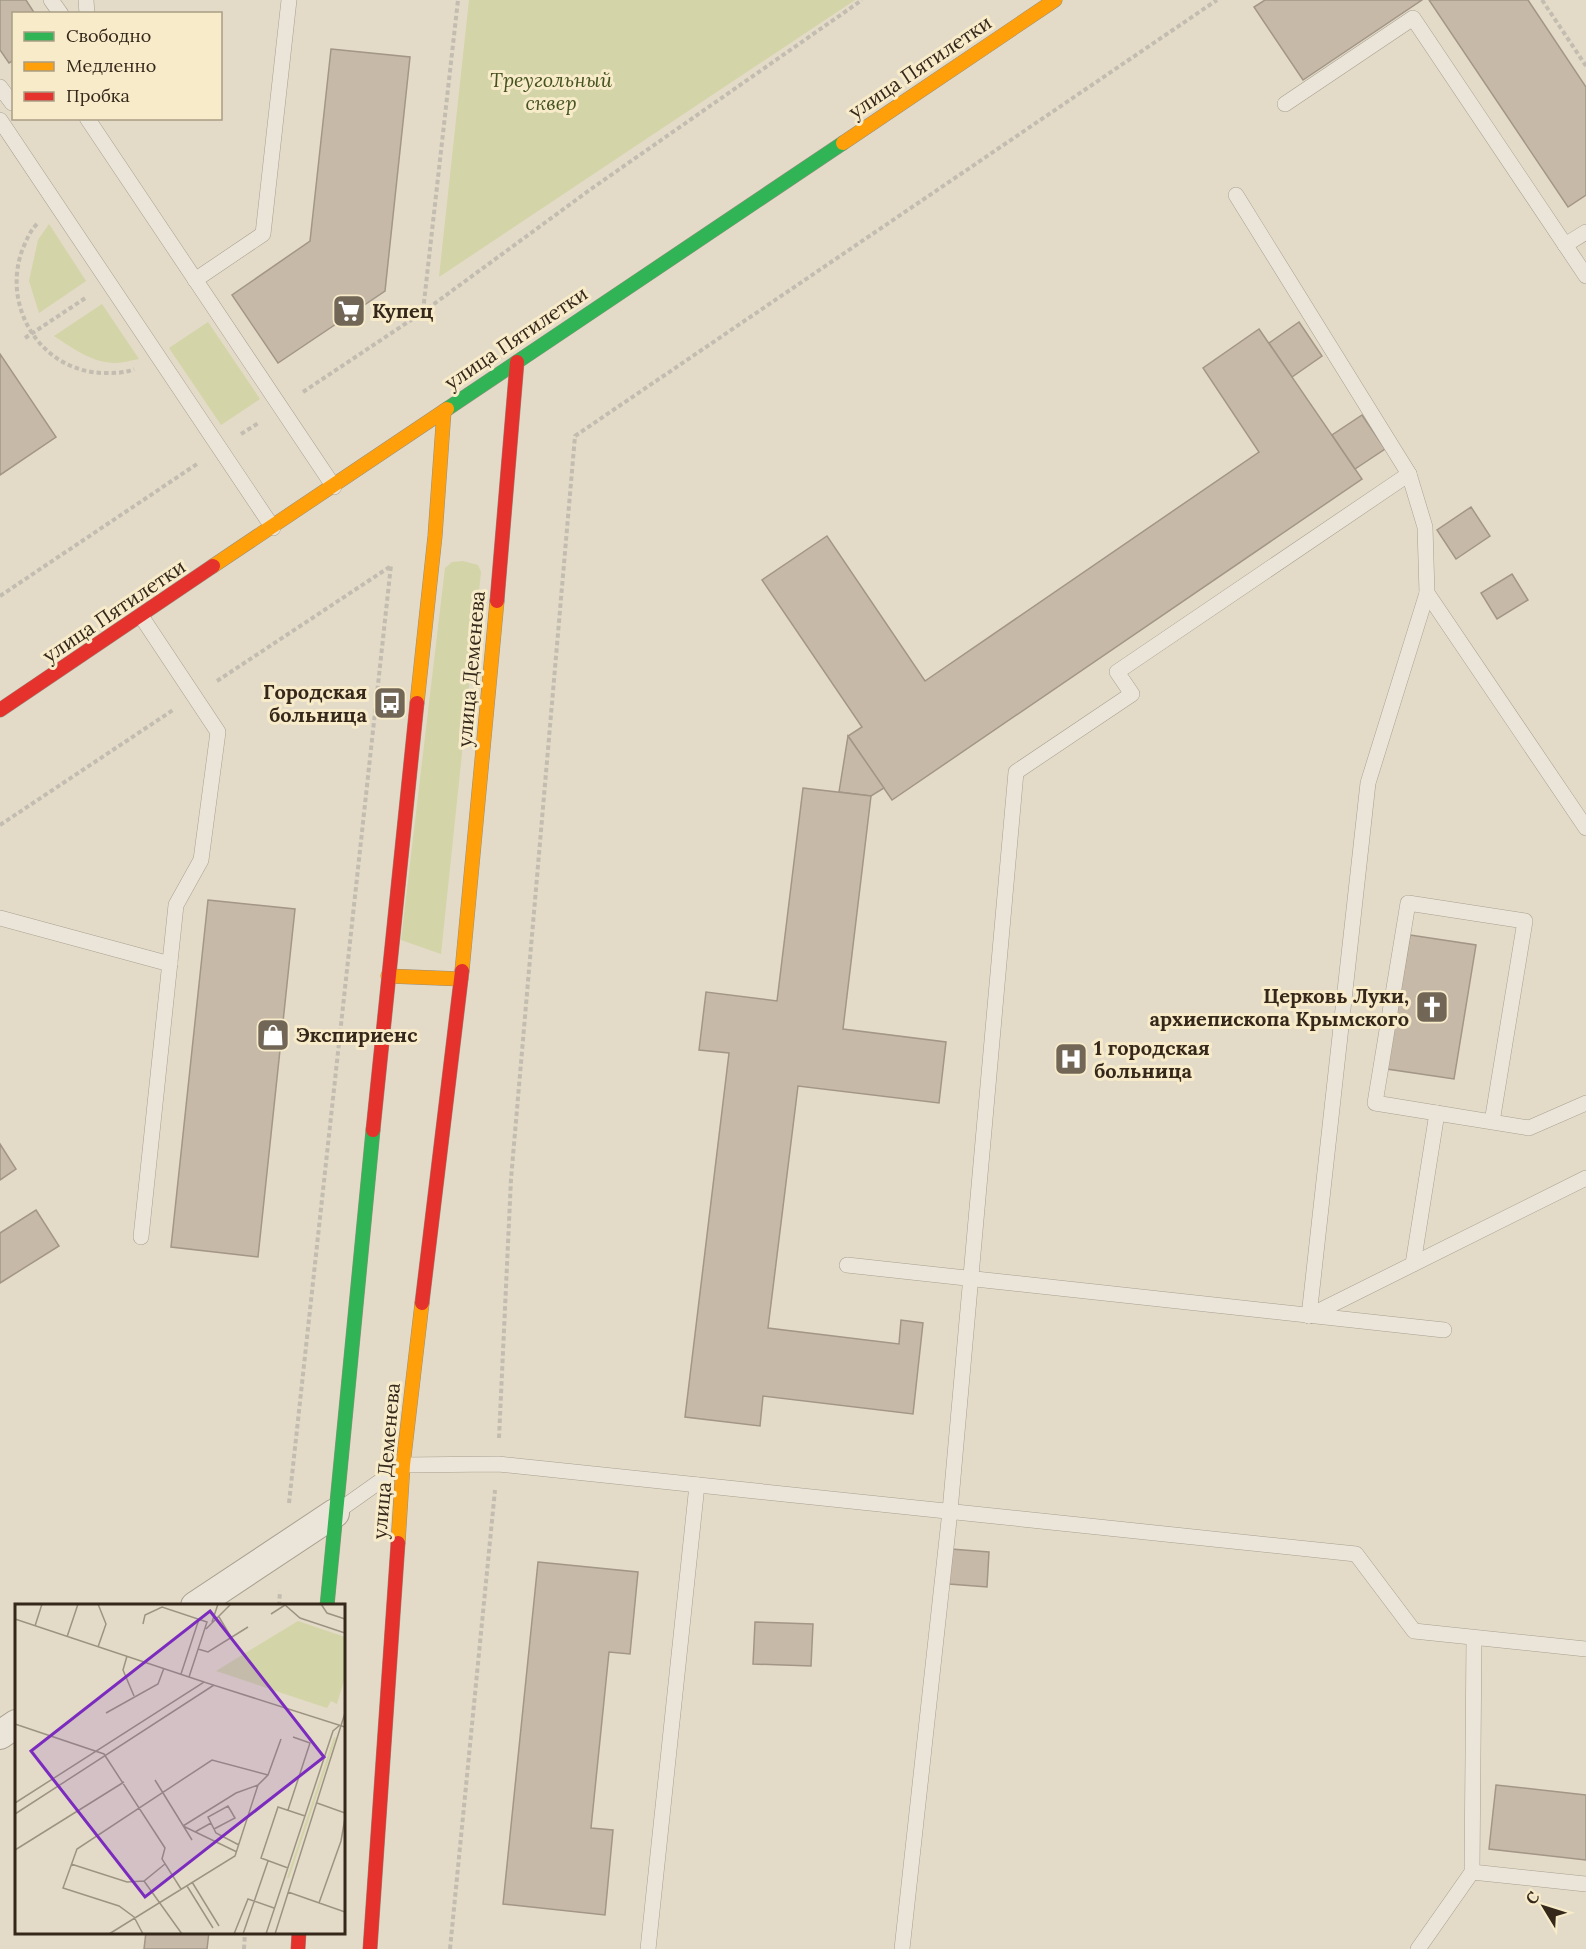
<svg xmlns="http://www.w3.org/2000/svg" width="1586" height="1949" font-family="Lora,serif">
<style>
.green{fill:#d3d4a8}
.building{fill:#c7b9a8;stroke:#a39687;stroke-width:1.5}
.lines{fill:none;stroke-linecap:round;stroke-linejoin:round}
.lane-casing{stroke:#a8a091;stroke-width:16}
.street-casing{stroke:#a8a091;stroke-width:30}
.fast-casing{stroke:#978f81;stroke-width:15}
.slow-casing{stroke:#978f81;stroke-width:15}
.jam-casing{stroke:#978f81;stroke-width:15}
.path{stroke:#c3bcb1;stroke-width:4;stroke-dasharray:4.5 3;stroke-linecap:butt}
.lane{stroke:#ebe5d9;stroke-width:15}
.street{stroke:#ebe5d9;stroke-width:28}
.fast{stroke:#30b455;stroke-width:14}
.slow{stroke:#ff9f0a;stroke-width:14}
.jam{stroke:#e5322d;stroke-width:14}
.labels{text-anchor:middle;stroke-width:6;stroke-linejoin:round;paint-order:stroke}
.street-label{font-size:20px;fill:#35281a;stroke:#f7ebca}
.park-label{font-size:20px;font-style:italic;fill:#45531f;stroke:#f7ebca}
.poi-label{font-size:20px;font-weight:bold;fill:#35281a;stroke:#f7ebca;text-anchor:start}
.inset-road{fill:none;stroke:#9d9382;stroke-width:1.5}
.view{fill:#7b2cbf;fill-opacity:0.15;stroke:#7b2cbf;stroke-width:3}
.inset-edge{fill:none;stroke:#35281a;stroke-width:3}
</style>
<rect width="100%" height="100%" fill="#e3dbc7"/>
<g class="green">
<polygon points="469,0 855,0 439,277"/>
<polygon points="49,224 86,281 39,313 29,281 38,240"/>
<path d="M 102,304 L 139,359 C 132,360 123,363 115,363 C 93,363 72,348 54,336 Z"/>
<polygon points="208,322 260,399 221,425 169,348"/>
<polygon points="463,561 478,565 481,572 441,954 401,940 445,568 452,562"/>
</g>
<g class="building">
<polygon points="0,0 26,0 35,14 14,14 14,60 9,63 0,50"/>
<polygon points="1265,0 1422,0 1303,80 1254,7"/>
<polygon points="1429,0 1528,0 1586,87 1586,195 1568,207"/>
<polygon points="331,49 410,57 385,291 278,363 232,295 310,241"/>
<polygon points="1299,322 1322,356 1292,377 1269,343"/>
<polygon points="1259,329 1362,479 892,800 848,736 862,727 762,580 827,536 925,681 1259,452 1203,368"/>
<polygon points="0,354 56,437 0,475"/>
<polygon points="1362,415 1385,449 1355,469 1332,435"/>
<polygon points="1471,507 1490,536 1456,559 1437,530"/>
<polygon points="1512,574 1528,600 1497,619 1481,593"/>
<polygon points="848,736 884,788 871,796 839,792"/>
<polygon points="803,788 871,796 843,1029 946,1042 939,1103 798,1086 768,1328 899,1344 901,1320 923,1323 913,1414 763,1396 760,1426 685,1417 729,1053 699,1050 706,992 777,1001"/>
<polygon points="208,900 295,909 258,1257 171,1247"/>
<polygon points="1410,935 1476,945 1454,1079 1387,1069"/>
<polygon points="0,1144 16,1169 0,1180"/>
<polygon points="36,1210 59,1246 0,1283 0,1233"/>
<polygon points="951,1549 989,1552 987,1587 949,1584"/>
<polygon points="538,1562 638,1572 630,1654 609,1652 591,1828 613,1830 605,1915 503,1904"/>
<polygon points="755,1622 813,1624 811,1666 753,1664"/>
<polygon points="1496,1785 1586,1795 1586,1860 1489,1849"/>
<polygon points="146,1932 209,1932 207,1949 144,1949"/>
</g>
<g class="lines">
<defs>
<g id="lane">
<polyline points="51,0 61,14"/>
<polyline points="86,0 87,14"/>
<polyline points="0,87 12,103"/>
<polyline points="1285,104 1413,18 1586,276"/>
<polyline points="87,118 334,487"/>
<polyline points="0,120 273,528"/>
<polyline points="1236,195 1409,474 1425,527 1427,593 1586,828"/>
<polyline points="1565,245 1586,232"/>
<polyline points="195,280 263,234 289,0"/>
<polyline points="0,918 170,964"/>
<polyline points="1492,1122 1525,921 1408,903 1375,1103 1529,1128 1586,1103"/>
<polyline points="141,1237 176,905 201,860 218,732 141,616"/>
<polyline points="1413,1264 1437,1113"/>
<polyline points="847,1265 1444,1330"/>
<polyline points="1309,1316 1368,783 1427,593"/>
<polyline points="1309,1316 1586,1178"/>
<polyline points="338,1511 403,1465 498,1464 1356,1554 1414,1631 1586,1649"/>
<polyline points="1472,1872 1586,1884"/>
<polyline points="648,1949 697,1485"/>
<polyline points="902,1949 950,1511 1016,772 1132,694 1117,672 1409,474"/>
<polyline points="1418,1949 1472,1872 1474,1638"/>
</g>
<g id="street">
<polyline points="195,1606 335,1513"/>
<polyline points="0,1735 16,1724"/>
</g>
<g id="fast">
<polyline points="447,409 843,143"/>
<polyline points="327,1606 373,1130"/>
</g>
<g id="slow">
<polyline points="843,143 1055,0"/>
<polyline points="213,566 447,409"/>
<polyline points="417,703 435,536 444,411"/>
<polyline points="462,971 497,601"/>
<polyline points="388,976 461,979"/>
<polyline points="398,1543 403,1465 422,1303"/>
</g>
<g id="jam">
<polyline points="497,601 517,362"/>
<polyline points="0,710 213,566"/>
<polyline points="373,1130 417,703"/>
<polyline points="422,1303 462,971"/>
<polyline points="298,1949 299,1932"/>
<polyline points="370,1949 398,1543"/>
</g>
</defs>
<use href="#lane" class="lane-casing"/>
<use href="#street" class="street-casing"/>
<use href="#fast" class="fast-casing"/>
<use href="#slow" class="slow-casing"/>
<use href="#jam" class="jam-casing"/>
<g class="path">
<polyline points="1542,0 1586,66"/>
<path d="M 37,224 C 30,231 27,239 23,248 C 0,307 42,374 107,373 C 116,373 125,373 134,369"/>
<polyline points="423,311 458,0"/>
<polyline points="25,338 87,297"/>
<polyline points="303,392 423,312 591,189 862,0"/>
<polyline points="241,434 260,422"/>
<polyline points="0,596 197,464"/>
<polyline points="217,681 391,566"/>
<polyline points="0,825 173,710"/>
<polyline points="499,1438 511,1179 575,436 1217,0"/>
<polyline points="289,1503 391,565"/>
<polyline points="279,1606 280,1591"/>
<polyline points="244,1949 245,1932"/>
<polyline points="450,1949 495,1490"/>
</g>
<use href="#lane" class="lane"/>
<use href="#street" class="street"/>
<use href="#fast" class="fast"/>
<use href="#slow" class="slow"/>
<use href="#jam" class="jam"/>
</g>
<defs>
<symbol id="supermarket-square" viewBox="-11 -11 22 22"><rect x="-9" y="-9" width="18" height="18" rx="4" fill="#726757" stroke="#f7ebca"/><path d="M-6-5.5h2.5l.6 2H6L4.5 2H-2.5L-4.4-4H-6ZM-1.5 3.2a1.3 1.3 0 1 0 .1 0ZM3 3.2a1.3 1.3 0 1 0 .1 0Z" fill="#fff"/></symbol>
<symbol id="bus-square" viewBox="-11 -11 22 22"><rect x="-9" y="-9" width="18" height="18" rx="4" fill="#726757" stroke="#f7ebca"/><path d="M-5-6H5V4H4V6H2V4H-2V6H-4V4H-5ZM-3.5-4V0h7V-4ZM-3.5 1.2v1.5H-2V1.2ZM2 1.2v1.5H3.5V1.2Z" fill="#fff"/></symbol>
<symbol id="church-square" viewBox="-11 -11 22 22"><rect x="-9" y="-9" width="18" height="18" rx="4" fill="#726757" stroke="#f7ebca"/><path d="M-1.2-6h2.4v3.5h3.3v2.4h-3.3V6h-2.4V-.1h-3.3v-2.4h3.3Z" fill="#fff"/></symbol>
<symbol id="shop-square" viewBox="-11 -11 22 22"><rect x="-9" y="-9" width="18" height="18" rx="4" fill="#726757" stroke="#f7ebca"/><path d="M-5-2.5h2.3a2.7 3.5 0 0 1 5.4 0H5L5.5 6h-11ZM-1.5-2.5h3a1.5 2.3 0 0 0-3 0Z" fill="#fff"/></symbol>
<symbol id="hospital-square" viewBox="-11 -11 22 22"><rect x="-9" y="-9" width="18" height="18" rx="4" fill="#726757" stroke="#f7ebca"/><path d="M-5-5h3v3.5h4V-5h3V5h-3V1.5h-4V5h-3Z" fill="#fff"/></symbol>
</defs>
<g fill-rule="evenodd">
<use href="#supermarket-square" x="330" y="292" width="38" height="38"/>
<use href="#bus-square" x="371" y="684" width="38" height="38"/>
<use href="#church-square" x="1413" y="988" width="38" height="38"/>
<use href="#shop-square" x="254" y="1016" width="38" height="38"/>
<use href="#hospital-square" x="1052" y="1040" width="38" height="38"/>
</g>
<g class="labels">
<g class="street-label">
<text transform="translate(920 67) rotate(-34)" y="7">улица Пятилетки</text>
<text transform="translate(516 338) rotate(-34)" y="7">улица Пятилетки</text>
<text transform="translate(114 611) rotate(-34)" y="7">улица Пятилетки</text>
<text transform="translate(471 669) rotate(-85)" y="7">улица Деменева</text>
<text transform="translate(386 1461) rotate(-85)" y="7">улица Деменева</text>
</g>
<g class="park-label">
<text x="551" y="87">Треугольный<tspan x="551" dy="23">сквер</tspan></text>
</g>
<g class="poi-label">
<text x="372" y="318">Купец</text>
<text x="367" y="699" text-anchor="end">Городская<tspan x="367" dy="23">больница</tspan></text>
<text x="1409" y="1003" text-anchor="end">Церковь Луки,<tspan x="1409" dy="23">архиепископа Крымского</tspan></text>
<text x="296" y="1042">Экспириенс</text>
<text x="1094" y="1055">1 городская<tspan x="1094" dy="23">больница</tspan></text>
</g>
</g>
<g transform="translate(15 1604)">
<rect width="330" height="330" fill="#e3dbc7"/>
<path d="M 283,17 L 330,33 L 330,73 L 322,100 L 316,97 L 312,104 L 201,67 ZM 319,133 L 321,134 L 274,274 L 272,274 Z" fill="#d3d4a8"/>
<path class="inset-road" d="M 306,0 L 312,9 L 330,15M 256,10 L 270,1 L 285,14 L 330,29M 204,13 L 216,33M 0,15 L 189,78M 197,18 L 203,0M 128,20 L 130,11 L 147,3 L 192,18 L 174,73M 20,22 L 27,0M 191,25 L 216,0M 52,33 L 63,0M 83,43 L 91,20 L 83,0M 183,45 L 193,48 L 233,23M 112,52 L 108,66 L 119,92M 166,70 L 184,15M 91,109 L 143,80 L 149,64M 0,120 L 89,150 L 150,244 L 147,255 L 166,285M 140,176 L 177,236M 0,199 L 189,78 L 330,123M 302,199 L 330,209M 273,206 L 295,139 L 278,133M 0,210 L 199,81M 168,222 L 221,189 L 243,181M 168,222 L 222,248M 199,225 L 220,214 L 213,202 L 193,213 L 201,229 L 224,241M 180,228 L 196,219M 0,246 L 109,178M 56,260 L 112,278 L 129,277 L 150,260M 273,264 L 246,254 L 263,203 L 290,212M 129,277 L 167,330M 177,278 L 204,322M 172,282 L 198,324M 273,288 L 330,308M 304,299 L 326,237 L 330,214M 94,330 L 220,252 L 243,181 L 253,171 L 266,135M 128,330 L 119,313 L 104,302 L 48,284 L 62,245 L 197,156 L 253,171M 219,330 L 233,295 L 259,304M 228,330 L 253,257M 251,330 L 318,127 L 325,121M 260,330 L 330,109"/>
<path class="view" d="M 195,7 L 309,153 L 130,293 L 16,147 Z"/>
<rect width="330" height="330" class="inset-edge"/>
</g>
<rect x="12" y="12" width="210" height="108" fill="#f7ebca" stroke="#a99d84" stroke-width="1.5"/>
<rect x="24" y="32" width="30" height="9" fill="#30b455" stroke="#a99d84" stroke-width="1.5"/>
<text x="66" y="42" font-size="18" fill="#35281a">Свободно</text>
<rect x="24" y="62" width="30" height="9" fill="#ff9f0a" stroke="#a99d84" stroke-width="1.5"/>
<text x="66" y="72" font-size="18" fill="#35281a">Медленно</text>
<rect x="24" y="92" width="30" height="9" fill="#e5322d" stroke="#a99d84" stroke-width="1.5"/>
<text x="66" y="102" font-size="18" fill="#35281a">Пробка</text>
<g transform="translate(1544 1907) rotate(308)" stroke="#f7ebca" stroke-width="4.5" paint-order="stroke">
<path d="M0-4.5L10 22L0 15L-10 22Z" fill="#35281a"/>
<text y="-9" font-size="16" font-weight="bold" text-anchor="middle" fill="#35281a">С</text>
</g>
</svg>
